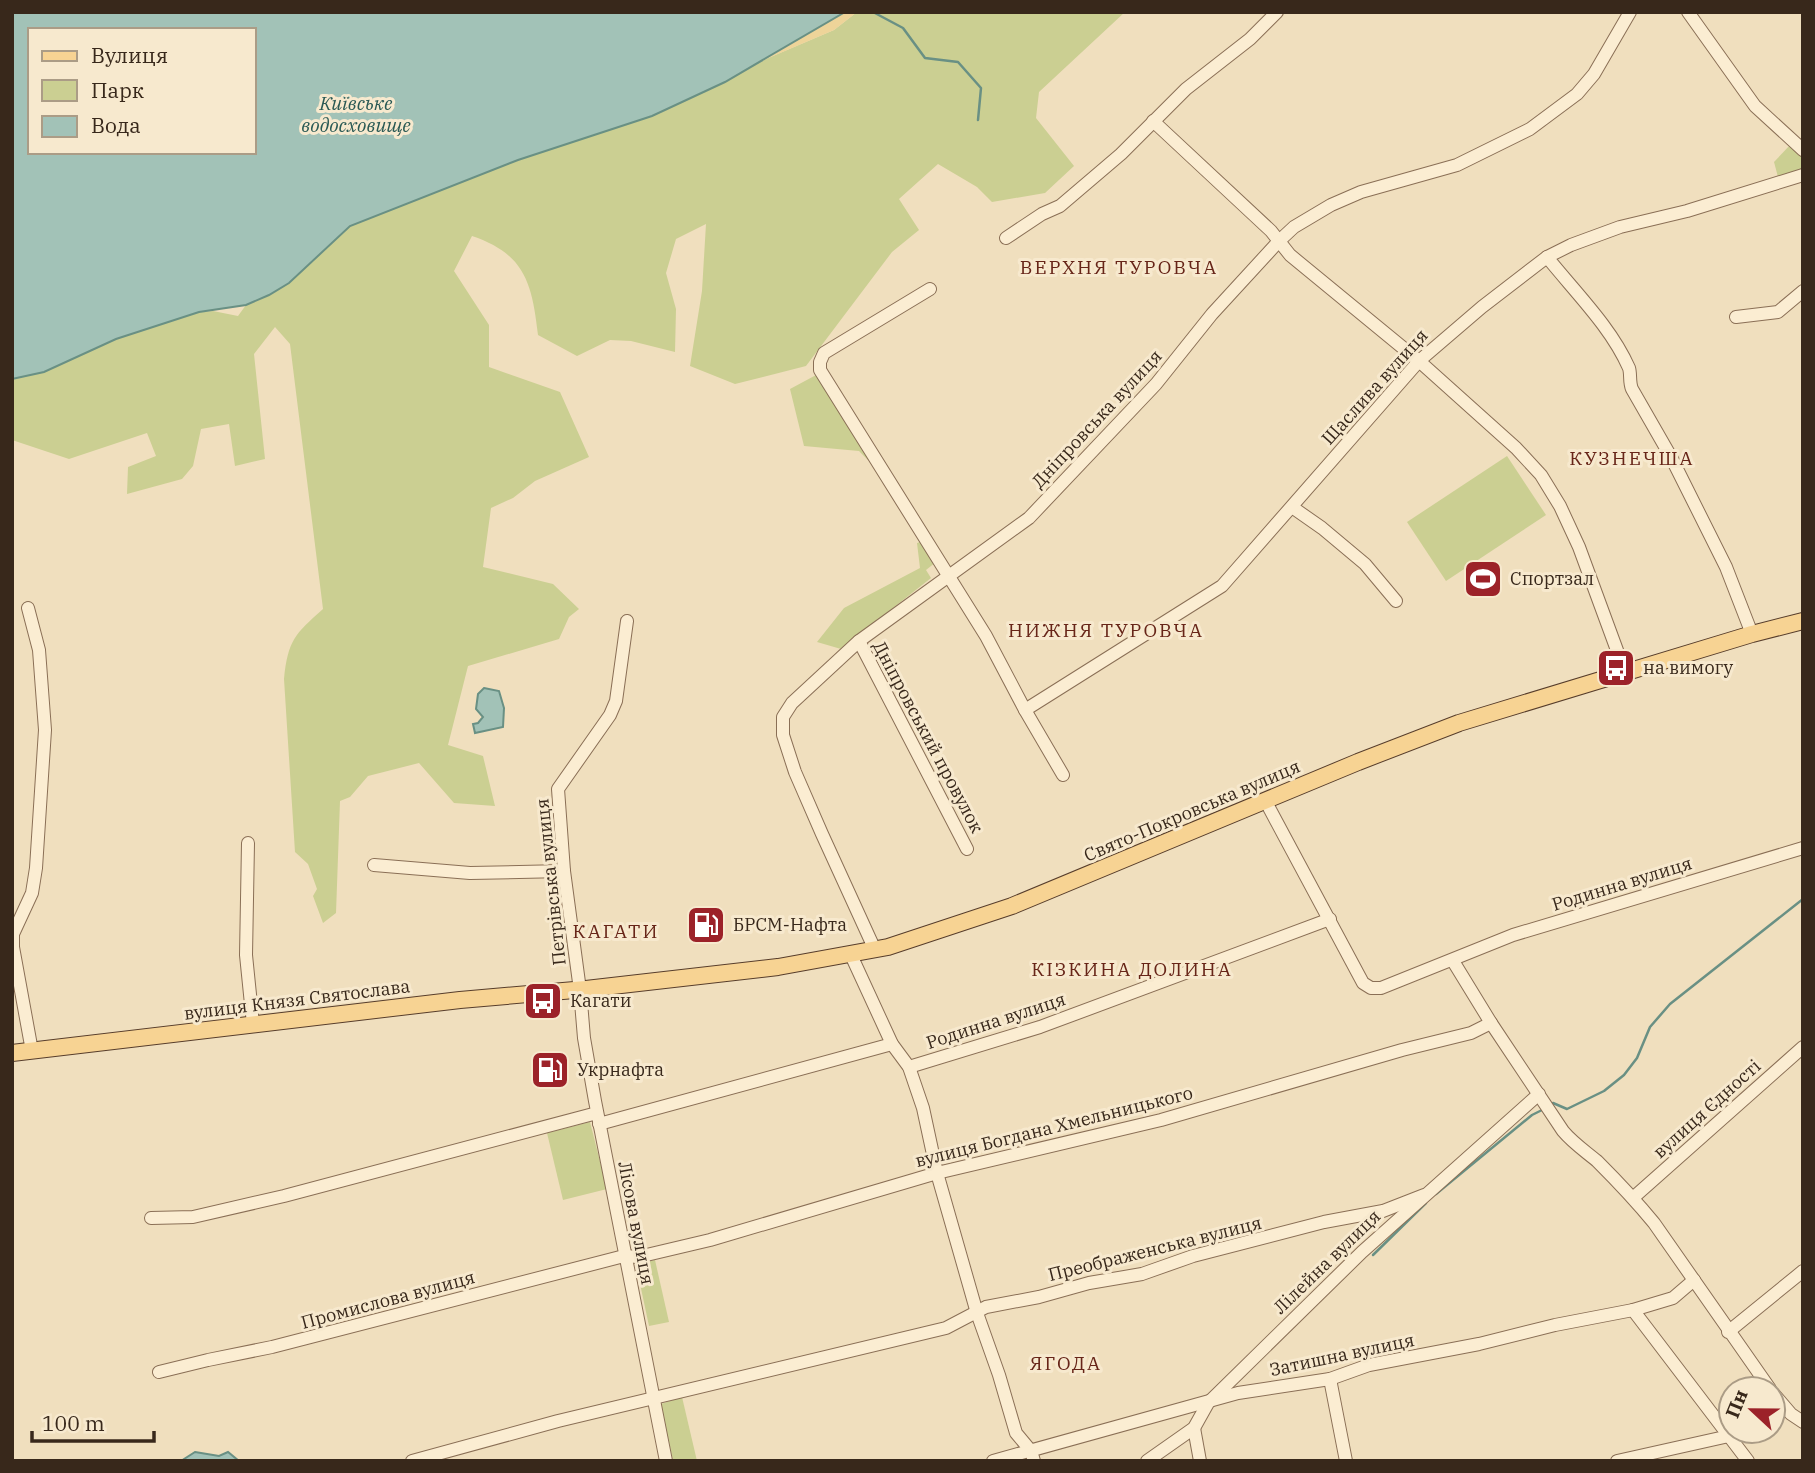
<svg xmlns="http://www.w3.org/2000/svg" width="1815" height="1473" font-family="'IBM Plex Serif',serif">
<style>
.green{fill:#cbcf92}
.sand{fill:#eed499}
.water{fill:#a2c2b7;stroke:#699084;stroke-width:2;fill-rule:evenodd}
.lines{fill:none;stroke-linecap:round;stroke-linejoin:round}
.stream{stroke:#699084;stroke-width:2.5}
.minor-casing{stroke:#8a6f56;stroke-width:14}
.major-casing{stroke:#573d2b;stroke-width:18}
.minor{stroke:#fbedd2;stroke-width:12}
.major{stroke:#f7d393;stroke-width:16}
.labels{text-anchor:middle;stroke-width:6;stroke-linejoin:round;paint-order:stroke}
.street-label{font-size:18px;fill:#38281b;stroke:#f7e9ce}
.poi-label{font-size:18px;fill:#38281b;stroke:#f7e9ce;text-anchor:start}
.water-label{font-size:19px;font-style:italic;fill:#295954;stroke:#f7e9ce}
.neighbourhood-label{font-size:19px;letter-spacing:2px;fill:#672518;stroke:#f7e9ce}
</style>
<rect width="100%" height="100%" fill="#f0dfbe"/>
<g class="green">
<path d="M 857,12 L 1125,12 L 1039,92 L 1036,118 L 1074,166 L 1045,193 L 992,202 L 977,187 L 938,164 L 899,199 L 919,230 L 892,252 L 806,366 L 735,384 L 690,366 L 702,291 L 706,224 L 676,239 L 666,273 L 676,309 L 675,352 L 631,341 L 610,340 L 577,356 L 538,335 C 532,283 525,254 472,236 L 454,271 L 489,325 L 489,367 L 560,392 L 589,457 L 535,481 L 513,498 L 491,508 L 483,567 L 553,584 L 579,609 L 569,617 L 559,639 L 468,666 L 448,745 L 483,756 L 495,806 L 454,803 L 419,763 L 368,776 L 350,797 L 340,801 L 336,913 L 323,923 L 313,896 L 317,889 L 308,864 L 295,852 L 284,679 C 288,640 295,634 323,609 L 290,344 L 275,327 L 254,354 L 265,459 L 235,466 L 229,424 L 201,429 L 193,466 L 182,479 L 127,494 L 128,467 L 156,456 L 147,433 L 69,459 L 12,440 L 12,379 L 44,372 L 116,339 L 199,312 L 213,311 L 238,316 L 246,305 L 289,283 L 350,226 L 518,160 L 652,116 L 725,82 L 766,59 L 834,30 Z"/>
<polygon points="1790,145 1803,157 1803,169 1778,177 1774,162"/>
<polygon points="818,374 872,459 868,460 859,451 804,446 790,389"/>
<polygon points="1507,456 1546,515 1446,581 1407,522"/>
<polygon points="923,541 936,562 926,570 931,578 841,649 817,642 844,608 920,568 917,543"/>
<polygon points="590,1122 607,1189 563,1200 547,1133"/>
<polygon points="655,1260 669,1322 649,1326 636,1265"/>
<polygon points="682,1397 697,1461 673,1461 661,1404"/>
</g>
<polygon class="sand" points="845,12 857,12 834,30 766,59"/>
<g class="water">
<path d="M 12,12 L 845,12 L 725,82 L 652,116 L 518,160 L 350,226 L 289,283 L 269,295 L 246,305 L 199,312 L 116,339 L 44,372 L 12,379 ZM 30,30 L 254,30 L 254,152 L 30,152 Z"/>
<polygon points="484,688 499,691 504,708 503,727 475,733 473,724 478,723 483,717 476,709 478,694"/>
<polygon points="195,1452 219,1456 228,1452 239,1461 181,1461"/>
</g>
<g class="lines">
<g class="stream">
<polyline points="873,12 903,28 925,58 958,62 981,88 978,120"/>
<polyline points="1553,1103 1567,1109 1604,1091 1624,1075 1637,1058 1650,1027 1670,1004 1803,899"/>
<polyline points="1436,1194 1532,1115 1542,1110"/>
<polyline points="1373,1255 1426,1203"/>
</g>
<defs>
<g id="minor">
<polyline points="1688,12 1755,106 1803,150"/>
<polyline points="1153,121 1271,231 1290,255 1419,361 1516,448 1541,475 1560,506 1579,547 1625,672"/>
<polyline points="1006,238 1042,214 1060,206 1121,154 1186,89 1250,39 1277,12"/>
<path d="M 1547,257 C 1575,292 1611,327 1629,368 C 1631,374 1629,382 1632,389 L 1671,457 L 1726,567 L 1752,634"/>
<polyline points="930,289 824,353 820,362 820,370 986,636 1025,710 1063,775"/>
<polyline points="1736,317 1778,312 1803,291"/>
<polyline points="1292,507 1322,528 1365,564 1396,601"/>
<polyline points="28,608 39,650 45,730 36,868 32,893 13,934 13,947 32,1051"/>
<polyline points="627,621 616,701 610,715 558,789 564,871 580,990 584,1038 595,1101 666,1461"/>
<polyline points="859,641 967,849"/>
<polyline points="1025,710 1222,586 1419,361 1482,307 1547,257 1571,245 1620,227 1687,211 1803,175"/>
<polyline points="1266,802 1363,983 1371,988 1381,988 1513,935 1803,848"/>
<polyline points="248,843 246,955 253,1024"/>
<polyline points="374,865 470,873 564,871"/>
<polyline points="875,950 822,834 795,772 783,735 783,717 792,703 859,641 1029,518 1156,384 1212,314 1279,241 1294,227 1331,205 1361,192 1457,165 1530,129 1577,94 1594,74 1630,12"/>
<polyline points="851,955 892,1044 909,1067 923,1108 937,1173 977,1313 999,1375 1016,1433 1031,1451 1034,1461"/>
<path d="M 1453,961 L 1491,1023 L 1563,1131 C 1573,1143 1585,1151 1597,1161 C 1617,1181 1636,1201 1654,1223 L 1770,1389"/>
<polyline points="909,1067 1040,1027 1330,919"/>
<polyline points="599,1124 892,1044"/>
<polyline points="1634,1197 1803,1047"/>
<polyline points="151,1218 193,1217 284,1196 597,1113"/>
<polyline points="1633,1310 1748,1461"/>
<polyline points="1728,1332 1803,1271"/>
<polyline points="159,1372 208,1360 272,1347 624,1256 638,1257 710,1240 937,1173 1161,1120 1402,1050 1471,1033 1491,1023"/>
<polyline points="1330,1379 1346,1461"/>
<polyline points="1773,1393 1791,1414 1803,1422"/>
<polyline points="1194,1428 1200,1461"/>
<polyline points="412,1461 558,1421 946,1328 986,1307 1039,1297 1089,1283 1142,1274 1193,1256 1324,1222 1383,1211 1424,1195"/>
<polyline points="993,1461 1238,1393 1330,1379 1369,1365 1479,1344 1555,1325 1633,1310 1673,1298 1694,1280"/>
<polyline points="1147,1461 1194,1428 1208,1403 1362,1252 1539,1094"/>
<polyline points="1617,1461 1729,1436"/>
</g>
<polyline id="major" points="12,1053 460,1000 586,989 778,967 888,947 1012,906 1358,762 1459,723 1752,634 1803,621"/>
</defs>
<use href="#minor" class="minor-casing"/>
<use href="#major" class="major-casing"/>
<use href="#minor" class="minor"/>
<use href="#major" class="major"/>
</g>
<defs>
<symbol id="stadium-square" viewBox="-11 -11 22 22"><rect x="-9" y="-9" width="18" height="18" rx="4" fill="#9c2229" stroke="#f7e9ce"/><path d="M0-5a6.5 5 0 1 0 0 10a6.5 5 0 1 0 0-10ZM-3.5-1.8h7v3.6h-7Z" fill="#fff"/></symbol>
<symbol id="bus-square" viewBox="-11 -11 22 22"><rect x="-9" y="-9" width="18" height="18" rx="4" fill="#9c2229" stroke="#f7e9ce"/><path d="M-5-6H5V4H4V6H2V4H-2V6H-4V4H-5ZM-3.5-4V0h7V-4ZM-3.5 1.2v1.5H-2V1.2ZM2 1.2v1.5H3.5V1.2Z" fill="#fff"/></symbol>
<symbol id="fuel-square" viewBox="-11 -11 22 22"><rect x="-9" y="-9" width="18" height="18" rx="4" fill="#9c2229" stroke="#f7e9ce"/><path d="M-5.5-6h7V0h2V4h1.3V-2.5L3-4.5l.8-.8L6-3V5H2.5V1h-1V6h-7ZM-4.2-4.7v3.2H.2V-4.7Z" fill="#fff"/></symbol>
</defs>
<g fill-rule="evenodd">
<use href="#stadium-square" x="1461" y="557" width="44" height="44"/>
<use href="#bus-square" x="1594" y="646" width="44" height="44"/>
<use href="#fuel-square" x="684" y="903" width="44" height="44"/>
<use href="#bus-square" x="521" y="979" width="44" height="44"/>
<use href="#fuel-square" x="528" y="1048" width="44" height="44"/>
</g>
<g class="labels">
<g class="street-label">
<text transform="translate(1375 387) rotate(-48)" y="6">Щаслива вулиця</text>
<text transform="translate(1097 419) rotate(-47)" y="6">Дніпровська вулиця</text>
<text transform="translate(928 737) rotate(62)" y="6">Дніпровський провулок</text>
<text transform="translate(1192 811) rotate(-23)" y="6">Свято-Покровська вулиця</text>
<text transform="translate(551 882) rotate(-96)" y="6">Петрівська вулиця</text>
<text transform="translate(1622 884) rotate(-17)" y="6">Родинна вулиця</text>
<text transform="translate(297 1000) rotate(-7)" y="6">вулиця Князя Святослава</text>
<text transform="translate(996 1021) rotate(-18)" y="6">Родинна вулиця</text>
<text transform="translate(1707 1109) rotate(-42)" y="6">вулиця Єдності</text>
<text transform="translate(1054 1127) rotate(-14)" y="6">вулиця Богдана Хмельницького</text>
<text transform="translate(636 1223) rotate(79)" y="6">Лісова вулиця</text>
<text transform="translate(1155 1249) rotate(-14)" y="6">Преображенська вулиця</text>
<text transform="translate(1327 1262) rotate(-44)" y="6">Лілейна вулиця</text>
<text transform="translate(388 1300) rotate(-15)" y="6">Промислова вулиця</text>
<text transform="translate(1342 1355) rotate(-12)" y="6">Затишна вулиця</text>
</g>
<g class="poi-label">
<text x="1510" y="585">Спортзал</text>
<text x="1643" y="674">на вимогу</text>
<text x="733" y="931">БРСМ-Нафта</text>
<text x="570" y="1007">Кагати</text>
<text x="577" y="1076">Укрнафта</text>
</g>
<g class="water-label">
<text x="356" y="110">Київське<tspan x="356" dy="22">водосховище</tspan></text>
</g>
<g class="neighbourhood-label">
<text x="1119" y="274">ВЕРХНЯ ТУРОВЧА</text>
<text x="1632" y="465">КУЗНЕЧША</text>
<text x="1106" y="637">НИЖНЯ ТУРОВЧА</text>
<text x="616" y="938">КАГАТИ</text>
<text x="1132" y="976">КІЗКИНА ДОЛИНА</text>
<text x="1066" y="1370">ЯГОДА</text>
</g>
</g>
<rect width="1815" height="1473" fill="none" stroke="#38281b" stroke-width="28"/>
<rect x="28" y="28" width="228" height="126" fill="#f7e9ce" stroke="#ab9c86" stroke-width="2"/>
<rect x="42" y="51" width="35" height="10" fill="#f7d393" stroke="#ab9c86" stroke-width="2"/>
<text x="91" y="63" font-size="21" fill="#38281b">Вулиця</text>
<rect x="42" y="80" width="35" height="21" fill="#cbcf92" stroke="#ab9c86" stroke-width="2"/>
<text x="91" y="98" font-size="21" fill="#38281b">Парк</text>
<rect x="42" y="116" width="35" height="21" fill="#a2c2b7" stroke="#ab9c86" stroke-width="2"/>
<text x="91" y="133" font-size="21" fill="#38281b">Вода</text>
<g transform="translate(1752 1410) rotate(292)"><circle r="33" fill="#f7e9ce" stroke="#ab9c86" stroke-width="2"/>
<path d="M0-5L12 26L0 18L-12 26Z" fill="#9c2229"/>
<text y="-10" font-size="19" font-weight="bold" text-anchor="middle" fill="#38281b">Пн</text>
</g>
<path d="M32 1431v10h122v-10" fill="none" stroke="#38281b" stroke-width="3.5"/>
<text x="42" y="1431" font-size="21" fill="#38281b" stroke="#f7e9ce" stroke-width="5" paint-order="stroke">100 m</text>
</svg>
